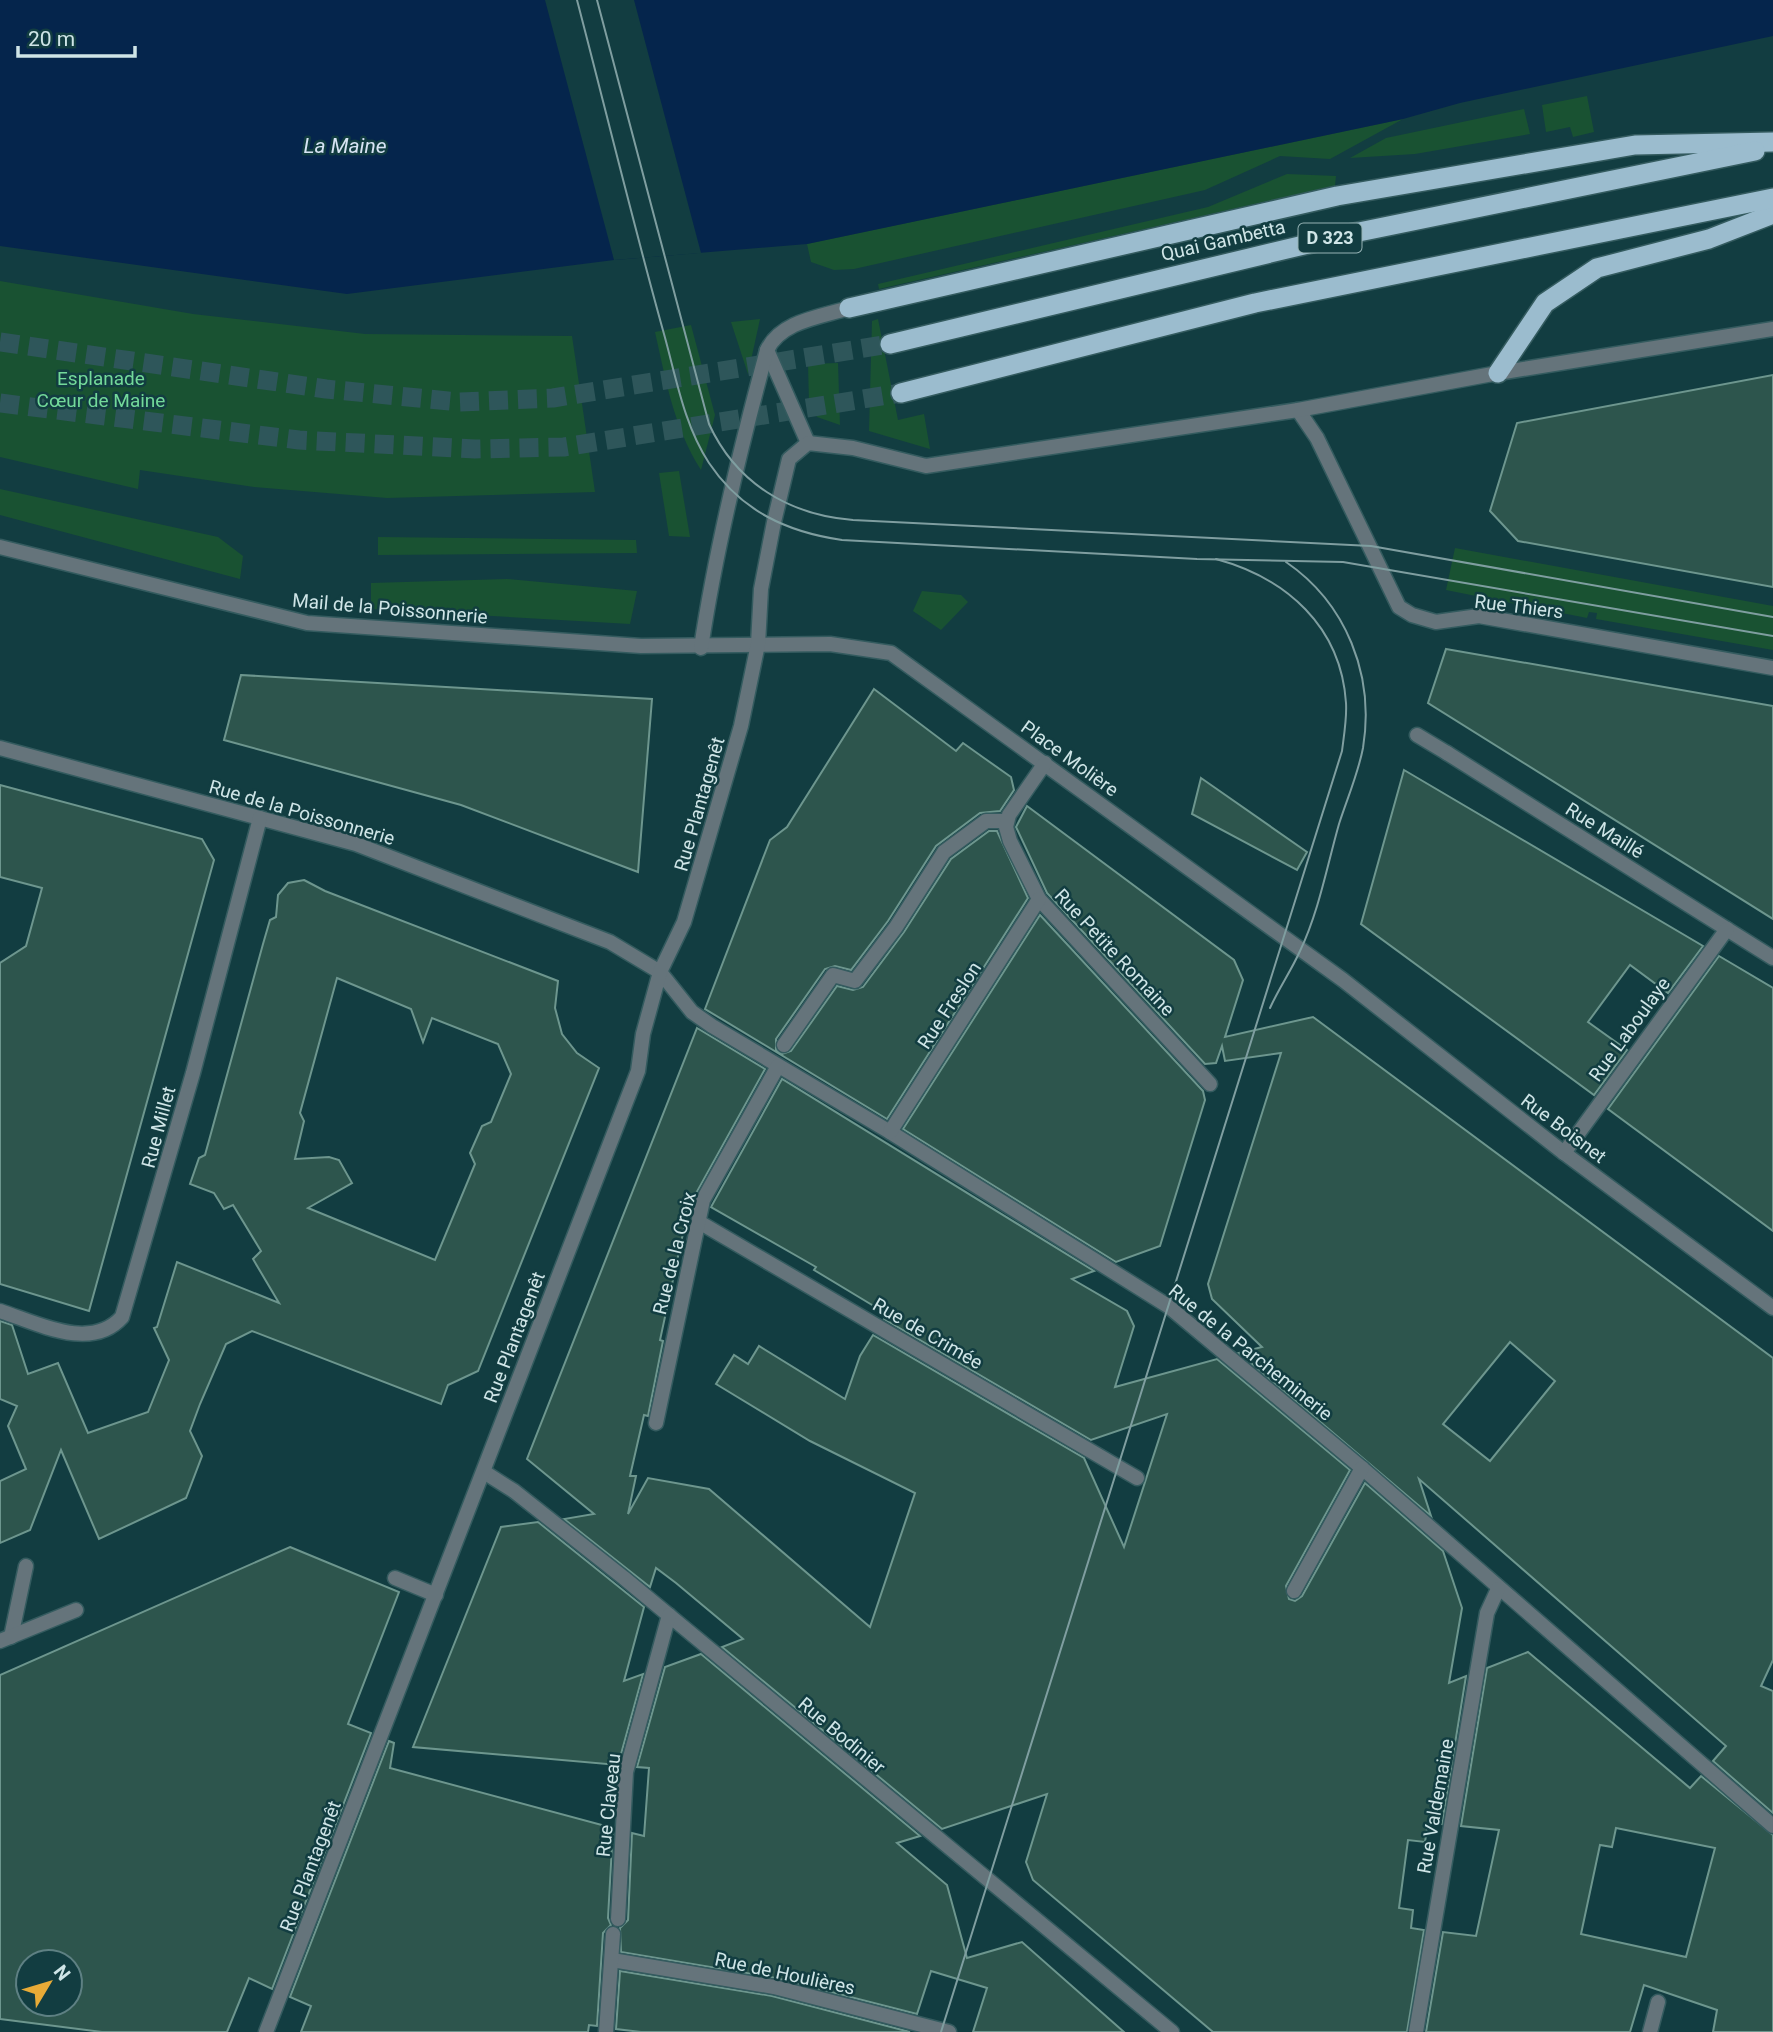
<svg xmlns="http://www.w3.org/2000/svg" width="1773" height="2032" font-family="Roboto,sans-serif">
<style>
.green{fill:#195232}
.water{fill:#05254c}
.pier{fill:#123d41}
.building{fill:#2d554d;stroke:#6d968e;stroke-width:2;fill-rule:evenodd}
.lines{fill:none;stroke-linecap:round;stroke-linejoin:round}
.trunk-tunnel{stroke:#2e565a;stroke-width:19;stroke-dasharray:19 10;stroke-linecap:butt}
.service-casing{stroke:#345b5f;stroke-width:17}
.pedestrian-casing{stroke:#345b5f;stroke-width:17}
.minor-casing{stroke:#345b5f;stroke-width:17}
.trunk-casing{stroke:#345b5f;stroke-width:22}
.service{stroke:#65747b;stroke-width:14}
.pedestrian{stroke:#65747b;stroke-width:14}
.minor{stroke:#65747b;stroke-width:14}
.trunk{stroke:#9bbcce;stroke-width:19}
.tram{stroke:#7f9ea0;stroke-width:2}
.labels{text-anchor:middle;stroke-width:5;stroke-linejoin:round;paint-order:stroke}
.shield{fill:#123d41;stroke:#96b3b5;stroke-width:2}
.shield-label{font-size:18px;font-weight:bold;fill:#cfe5e7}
.street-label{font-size:19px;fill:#cfe5e7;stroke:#123d41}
.park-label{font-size:19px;fill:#73d99a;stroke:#123d41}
.water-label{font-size:21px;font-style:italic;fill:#d7e4f4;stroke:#123d41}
</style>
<rect width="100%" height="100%" fill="#123d41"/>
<g class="green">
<polygon points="1587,96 1594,132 1573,137 1570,127 1546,132 1542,105"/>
<polygon points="1524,109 1530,134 1415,154 1350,158 1386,138"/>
<polygon points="1403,119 1330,159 1280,156 1205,190 854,269 834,270 811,262 807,244"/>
<polygon points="1287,174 1336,176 1335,186 879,289 878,284 1208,207"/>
<polygon points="0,281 193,314 365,334 572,336 595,492 387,498 254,487 140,470 138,489 0,457"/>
<polygon points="760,319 748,374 731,322"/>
<polygon points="878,319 898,420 924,414 930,449 869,431 872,321"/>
<path d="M 691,325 L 715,415 L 701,470 C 674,428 666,381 655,332 Z"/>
<polygon points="838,363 840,425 817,417 809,402 808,364"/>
<polygon points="679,471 690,537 669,536 659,473"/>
<polygon points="0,489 218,537 243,556 240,579 0,515"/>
<polygon points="378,537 636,540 637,553 378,555"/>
<polygon points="1455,548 1773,606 1773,650 1596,619 1597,613 1589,612 1587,618 1446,590"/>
<polygon points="507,579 637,591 630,624 371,609 371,583"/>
<polygon points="922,591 961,595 968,602 941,630 913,611"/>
</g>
<polygon class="water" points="0,0 1773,0 1773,36 1460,103 1403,119 807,244 614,260 347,294 0,246"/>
<polygon class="pier" points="545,0 634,0 701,253 614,260"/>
<g class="building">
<polygon points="1773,375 1773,587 1518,541 1490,511 1517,423"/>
<polygon points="1446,649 1773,706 1773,919 1428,703"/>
<polygon points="241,675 652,699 638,872 461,805 224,740"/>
<polygon points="874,689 956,751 963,743 984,758 1011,777 1014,790 1000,811 980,813 936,846 888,921 851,970 835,966 825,969 776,1039 776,1050 782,1054 791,1051 837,986 853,990 863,987 904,932 951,859 989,831 997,831 1028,898 887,1119 705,1009 770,840 787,827"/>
<polygon points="1404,770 1703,946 1668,993 1630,965 1588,1022 1627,1050 1594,1095 1361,924"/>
<polygon points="1201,778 1307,852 1297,870 1192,814"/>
<polygon points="0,785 202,839 214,860 89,1311 0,1284 0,963 26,946 42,888 0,877"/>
<path d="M 1027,806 L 1234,960 L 1243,980 L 1225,1037 L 1313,1017 L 1773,1358 L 1773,1660 L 1761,1686 L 1773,1691 L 1773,1813 L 1713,1761 L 1726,1746 L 1419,1479 L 1431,1516 L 1239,1353 L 1262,1347 L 1212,1299 L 1208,1284 L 1281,1053 L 1225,1061 L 1222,1046 L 1216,1063 L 1205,1064 L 1047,893 L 1016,827 ZM 1510,1342 L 1555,1381 L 1490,1461 L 1443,1424 Z"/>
<path d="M 304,880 L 325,891 L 558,981 L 555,1008 L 562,1034 L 577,1053 L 599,1068 L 478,1371 L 448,1385 L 441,1404 L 252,1331 L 226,1344 L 200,1404 L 190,1431 L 202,1456 L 186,1498 L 99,1539 L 61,1450 L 30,1530 L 0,1543 L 0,1481 L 26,1469 L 8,1426 L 17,1406 L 0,1399 L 0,1321 L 12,1325 L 28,1374 L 58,1363 L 88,1433 L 148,1412 L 169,1360 L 154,1328 L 157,1327 L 177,1262 L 279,1303 L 253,1259 L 261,1251 L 233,1205 L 224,1209 L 214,1193 L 190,1184 L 199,1158 L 205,1155 L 263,944 L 270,920 L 276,917 L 278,895 L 288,883 ZM 337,978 L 411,1009 L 423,1042 L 432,1018 L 498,1044 L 511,1074 L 491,1122 L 482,1126 L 470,1153 L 475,1164 L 435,1260 L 308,1208 L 352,1183 L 339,1160 L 329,1157 L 295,1159 L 304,1121 L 300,1113 Z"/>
<polygon points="1040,915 1203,1091 1205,1100 1160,1246 1116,1262 903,1129"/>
<polygon points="1719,956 1773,988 1773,1231 1608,1109"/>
<polygon points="697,1028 765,1069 694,1197 688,1194 685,1224 660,1340 663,1341 648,1416 644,1415 630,1476 636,1476 628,1514 648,1478 709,1489 870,1627 915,1493 810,1441 716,1384 734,1355 748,1364 759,1346 845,1399 860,1356 873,1335 1084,1458 1124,1547 1167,1414 1091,1440 884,1319 887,1314 814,1270 816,1267 711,1207 782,1079 1094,1271 1072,1279 1127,1311 1134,1326 1115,1387 1217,1359 1350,1470 1286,1586 1289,1599 1295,1601 1302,1596 1365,1483 1443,1551 1462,1608 1449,1683 1466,1676 1442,1824 1428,1822 1425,1842 1408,1840 1399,1908 1413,1910 1411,1928 1424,1930 1407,2032 1213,2032 1033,1880 1026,1862 1047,1794 942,1829 722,1647 743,1639 676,1583 656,1568 650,1587 564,1519 594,1514 527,1459"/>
<polygon points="538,1522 644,1607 624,1681 643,1674 618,1765 413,1747 501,1527"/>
<path d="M 290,1547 L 399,1592 L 348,1724 L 371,1733 L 272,1989 L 249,1978 L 227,2032 L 102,2032 L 0,2019 L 0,1675 ZM 28,1962 L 70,1962 L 70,2004 L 28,2004 Z"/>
<path d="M 1528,1652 L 1690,1788 L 1701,1776 L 1773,1835 L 1773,2032 L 1713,2032 L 1717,2010 L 1644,1985 L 1630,2032 L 1426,2032 L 1443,1932 L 1476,1936 L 1499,1830 L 1461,1826 L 1487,1668 ZM 1616,1828 L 1715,1848 L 1686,1957 L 1581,1934 L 1600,1845 L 1612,1847 Z"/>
<polygon points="701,1654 920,1836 897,1843 947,1885 967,1958 1022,1942 1124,2032 973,2032 987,1988 931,1971 917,2014 776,1978 621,1952 620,1928 628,1920 632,1833 644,1836 649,1768 637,1767 665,1667"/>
<polygon points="389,1741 394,1743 390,1768 613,1828 608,1918 611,1925 603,1933 597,2026 589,2025 588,2032 301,2032 311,2006 290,1997"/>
<polygon points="620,1971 772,1996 910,2032 641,2032 616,2029"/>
</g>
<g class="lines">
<g class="trunk-tunnel">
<polyline points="0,342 326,389 459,402 553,398 890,344"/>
<polyline points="0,403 299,440 475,449 564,447 901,393"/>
</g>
<defs>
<g id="service">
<polyline points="395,1578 436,1595"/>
<polyline points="1650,2032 1658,2002"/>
</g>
<g id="pedestrian">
<polyline points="1417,735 1447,753"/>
<polyline points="784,1045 833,975 855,981 896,927 944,852 986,821 1007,821"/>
<polyline points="11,1637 26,1566"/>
<polyline points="0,1641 76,1610"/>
<polyline points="612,1960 774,1987 949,2032"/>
<polyline points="606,2032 613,1934"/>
</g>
<g id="minor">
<polyline points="767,350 808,443"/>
<polyline points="1298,410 1317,438 1399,607 1412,615 1436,622 1479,616 1773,668"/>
<polyline points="0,547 307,623 641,646 830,644 891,653 1343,980 1564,1153 1773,1308"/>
<path d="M 701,648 C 716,547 740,449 767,350 C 781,321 820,317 849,308"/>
<polyline points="0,748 356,844 610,942 660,972 692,1012 712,1026 890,1132 1168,1306 1362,1468 1773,1826"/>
<polyline points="1447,753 1773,958"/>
<polyline points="1045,763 1009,815 1006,827 1010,841 1039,899 1210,1084"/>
<polyline points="890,1132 1039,899"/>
<polyline points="1564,1153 1727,929"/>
<polyline points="699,1222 1137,1478"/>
<path d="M 0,1311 C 37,1323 91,1352 122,1317 L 193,1073 L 260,818"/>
<polyline points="656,1423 703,1200 778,1066"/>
<polyline points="484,1472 514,1491 624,1578 1172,2032"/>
<polyline points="1294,1591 1362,1468"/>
<polyline points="618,1919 626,1772 669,1615"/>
<polyline points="266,2032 638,1071 643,1034 660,972 684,922 741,726 758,644 761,589 774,522 789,459 808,443 853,448 926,466 1298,410 1498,373 1773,329"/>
<polyline points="1416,2032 1487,1613 1498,1589"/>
</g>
<g id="trunk">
<polyline points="849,308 1337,196 1635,145 1773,142"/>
<polyline points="890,344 1354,233 1755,151"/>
<polyline points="1498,373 1545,303 1597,268 1709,239 1773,214"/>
<polyline points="901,393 1255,303 1773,198"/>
</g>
</defs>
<use href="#service" class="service-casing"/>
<use href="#pedestrian" class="pedestrian-casing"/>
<use href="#minor" class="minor-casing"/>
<use href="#trunk" class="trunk-casing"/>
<use href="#service" class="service"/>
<use href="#pedestrian" class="pedestrian"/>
<use href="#minor" class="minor"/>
<use href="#trunk" class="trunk"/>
<g class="tram">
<path d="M 577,0 C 606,111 633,223 664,334 C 676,377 684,425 709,463 C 741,511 787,532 842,540 L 1197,559 L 1343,562 L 1773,636"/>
<path d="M 597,0 L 709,424 C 736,483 789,515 853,520 L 1371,546 L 1773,617"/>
<path d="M 1270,1008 C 1279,988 1291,971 1300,951 C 1319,911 1327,866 1339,824 C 1347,799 1358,774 1363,748 C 1375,675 1346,603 1286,562"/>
<path d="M 941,2032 L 1342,751 C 1344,735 1347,718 1346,703 C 1341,626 1286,578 1216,559"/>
</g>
</g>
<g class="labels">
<rect class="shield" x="1298.5" y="223.5" width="63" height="29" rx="5"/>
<g class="shield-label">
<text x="1330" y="244">D 323</text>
</g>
<g class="street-label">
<text transform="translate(1223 240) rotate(-13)" y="7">Quai Gambetta</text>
<text transform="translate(1519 606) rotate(7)" y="7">Rue Thiers</text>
<text transform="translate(390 608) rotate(5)" y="7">Mail de la Poissonnerie</text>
<text transform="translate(1070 758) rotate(36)" y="7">Place Molière</text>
<text transform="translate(699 804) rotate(-74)" y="7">Rue Plantagenêt</text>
<text transform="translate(302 812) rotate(16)" y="7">Rue de la Poissonnerie</text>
<text transform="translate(1605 830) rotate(32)" y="7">Rue Maillé</text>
<text transform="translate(1115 952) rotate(47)" y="7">Rue Petite Romaine</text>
<text transform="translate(949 1005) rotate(-57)" y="7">Rue Freslon</text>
<text transform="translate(1629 1029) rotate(-54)" y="7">Rue Laboulaye</text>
<text transform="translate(158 1127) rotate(-75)" y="7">Rue Millet</text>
<text transform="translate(1564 1128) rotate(37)" y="7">Rue Boisnet</text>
<text transform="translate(674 1253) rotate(-76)" y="7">Rue de la Croix</text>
<text transform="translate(928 1333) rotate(30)" y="7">Rue de Crimée</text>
<text transform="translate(514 1337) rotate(-69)" y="7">Rue Plantagenêt</text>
<text transform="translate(1251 1352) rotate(39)" y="7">Rue de la Parcheminerie</text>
<text transform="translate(842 1735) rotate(40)" y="7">Rue Bodinier</text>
<text transform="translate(608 1805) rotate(-84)" y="7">Rue Claveau</text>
<text transform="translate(1435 1806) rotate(-80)" y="7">Rue Valdemaine</text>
<text transform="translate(310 1866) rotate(-69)" y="7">Rue Plantagenêt</text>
<text transform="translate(785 1973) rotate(12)" y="7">Rue de Houlières</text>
</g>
<g class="park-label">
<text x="101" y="385">Esplanade<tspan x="101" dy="22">Cœur de Maine</tspan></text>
</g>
<g class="water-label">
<text x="345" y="153">La Maine</text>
</g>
</g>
<g transform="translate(49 1983) rotate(52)"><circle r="33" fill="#123d41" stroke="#5e8083" stroke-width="2"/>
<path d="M0-5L12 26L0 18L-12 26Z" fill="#e8ab37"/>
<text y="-10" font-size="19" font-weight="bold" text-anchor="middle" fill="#cfe5e7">N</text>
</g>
<path d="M18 46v10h117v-10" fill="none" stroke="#cfe5e7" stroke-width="3.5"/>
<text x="28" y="46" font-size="21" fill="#cfe5e7" stroke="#123d41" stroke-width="5" paint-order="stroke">20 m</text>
</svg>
